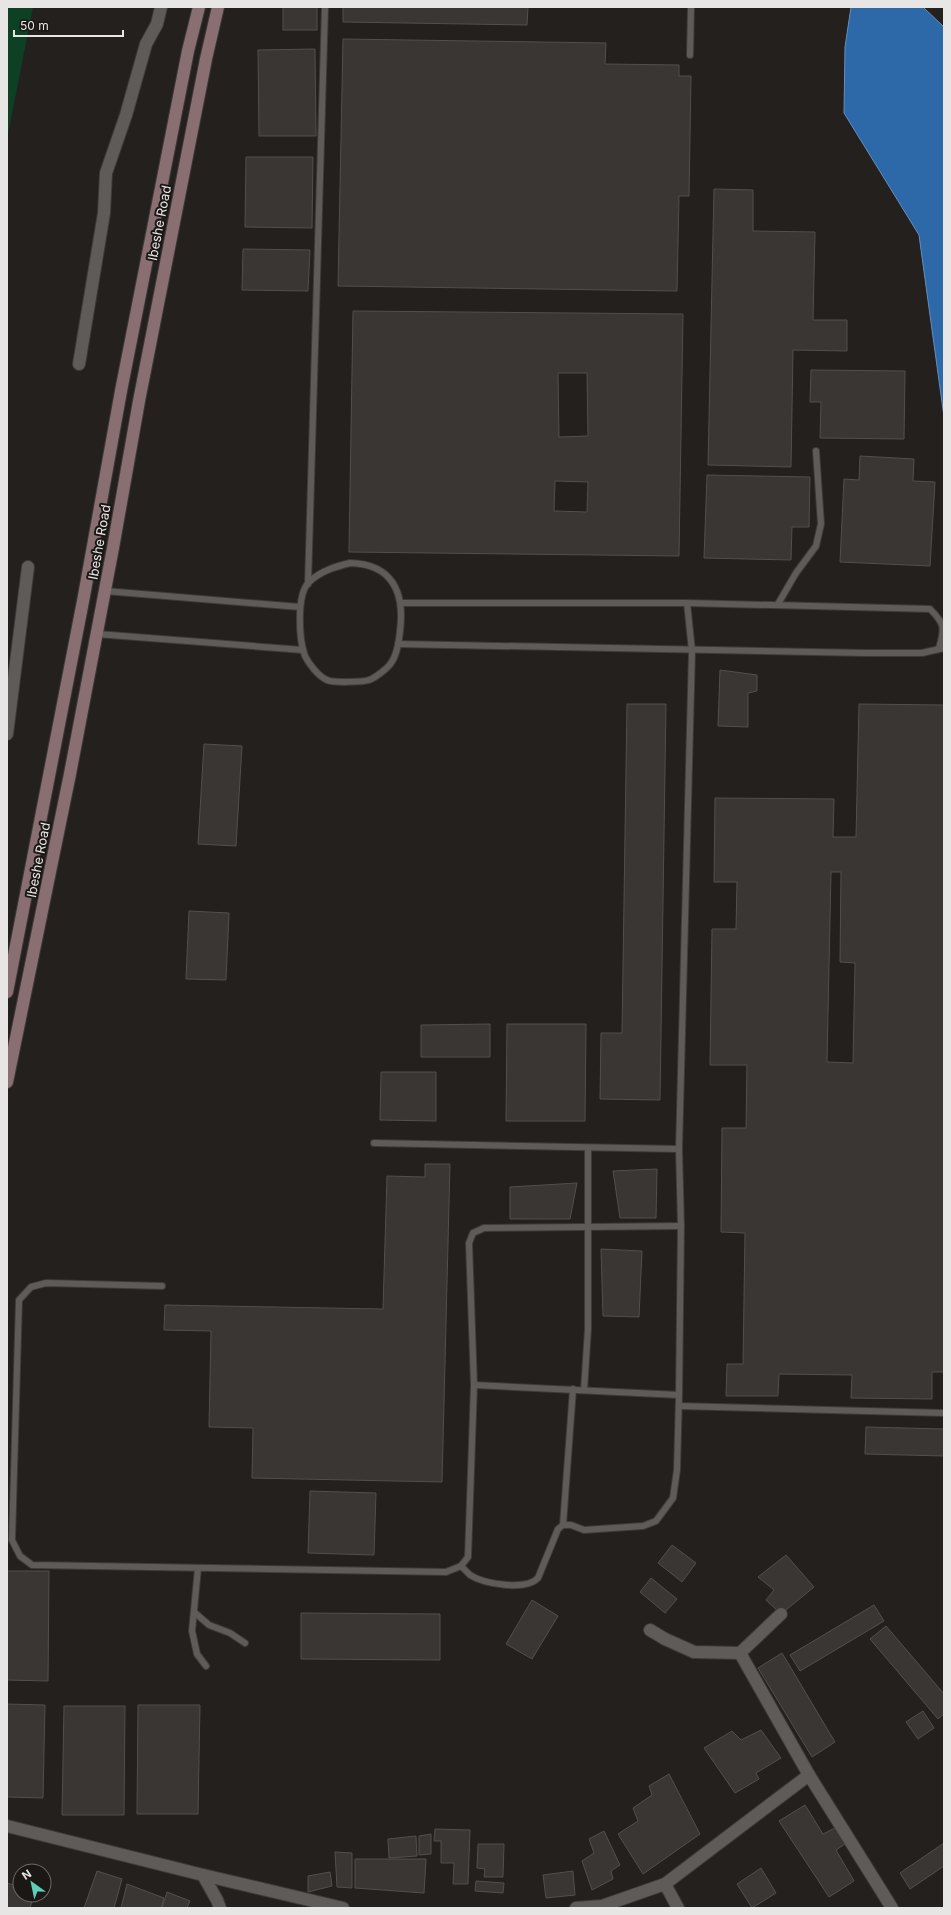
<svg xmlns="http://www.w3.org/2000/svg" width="951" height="1915" font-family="Inter,sans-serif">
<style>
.green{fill:#0d4025}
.water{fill:#2d69a8;stroke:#658eba}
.building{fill:#3a3634;stroke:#534f4c;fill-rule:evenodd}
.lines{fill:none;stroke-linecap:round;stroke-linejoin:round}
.lane-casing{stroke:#3d3a39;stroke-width:8}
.street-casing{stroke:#3d3a39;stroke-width:14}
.secondary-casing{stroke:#3d3a39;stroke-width:14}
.lane{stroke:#5f5b58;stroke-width:6}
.street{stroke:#5f5b58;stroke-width:12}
.secondary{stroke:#896e72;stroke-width:12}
.labels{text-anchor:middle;stroke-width:4;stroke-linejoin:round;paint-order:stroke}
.street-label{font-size:13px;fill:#e8e6e5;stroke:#1a1715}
</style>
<rect width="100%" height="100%" fill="#23201e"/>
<polygon class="green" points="7,7 33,7 7,139"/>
<polygon class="water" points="851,7 923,7 944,27 944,417 919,235 844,113 845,47"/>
<g class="building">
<rect x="283" y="7" width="34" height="23"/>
<polygon points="343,7 528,7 527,25 343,22"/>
<polygon points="343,39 606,43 605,64 679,65 679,76 691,76 689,196 679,196 677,291 338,286"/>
<polygon points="315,49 316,136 259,136 258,50"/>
<polygon points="246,157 313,157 312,228 245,227"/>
<polygon points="714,189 753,190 753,231 815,232 813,320 847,320 847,351 793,350 791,467 708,465"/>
<polygon points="243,249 310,250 308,291 242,290"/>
<path d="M 353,311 L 683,314 L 679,556 L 349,552 ZM 558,373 L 587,373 L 588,436 L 559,437 ZM 555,481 L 588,482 L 587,512 L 554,511 Z"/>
<polygon points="811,370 905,371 904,439 820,438 821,402 810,402"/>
<polygon points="860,456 914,459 913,481 935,482 930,566 840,562 844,479 859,480"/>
<polygon points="707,475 810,477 809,527 792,527 791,560 704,558"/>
<polygon points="720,670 757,675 757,691 748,693 748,727 718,726"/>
<polygon points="627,704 666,704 660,1100 600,1099 601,1033 622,1033"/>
<path d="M 859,704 L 944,705 L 944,1372 L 932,1372 L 932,1399 L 851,1398 L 852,1375 L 779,1374 L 778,1396 L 726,1396 L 727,1364 L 743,1364 L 745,1233 L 721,1232 L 722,1128 L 746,1128 L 747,1065 L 710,1065 L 712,929 L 736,929 L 737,882 L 714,882 L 715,798 L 834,799 L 833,837 L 856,837 ZM 831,872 L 841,872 L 840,962 L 855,963 L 853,1063 L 827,1062 Z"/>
<polygon points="204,744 242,746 236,846 198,844"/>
<polygon points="189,911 229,913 226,980 186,979"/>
<polygon points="490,1024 490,1057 421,1057 421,1025"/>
<polygon points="507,1024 586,1024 585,1121 506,1121"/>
<polygon points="381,1072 436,1072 436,1121 380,1120"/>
<polygon points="425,1164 450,1164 442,1482 252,1478 253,1428 209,1427 211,1331 164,1330 165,1305 383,1309 387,1176 425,1177"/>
<polygon points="657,1169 656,1218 620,1218 613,1171"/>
<polygon points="577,1183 570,1219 510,1219 510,1187"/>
<polygon points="601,1249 642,1251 639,1317 603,1316"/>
<polygon points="866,1427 944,1429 944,1456 865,1454"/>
<polygon points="310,1491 376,1493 374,1555 308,1553"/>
<polygon points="672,1545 696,1563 682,1582 658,1563"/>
<polygon points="786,1555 814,1587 781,1614 766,1600 774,1590 758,1577"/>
<polygon points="7,1571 49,1571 48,1681 7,1680"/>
<polygon points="651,1578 677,1599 665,1613 640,1592"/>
<polygon points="532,1600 558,1616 532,1659 506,1644"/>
<polygon points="874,1605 884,1621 800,1671 790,1655"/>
<polygon points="301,1613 440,1614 440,1660 301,1659"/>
<polygon points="886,1626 944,1694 944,1714 938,1719 870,1639"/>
<polygon points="782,1653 835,1742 812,1757 758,1668"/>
<polygon points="7,1704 45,1705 43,1798 7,1797"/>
<polygon points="138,1705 200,1705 198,1814 137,1814"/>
<polygon points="64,1706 125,1706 124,1815 62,1815"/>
<polygon points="923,1711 934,1728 918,1739 906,1722"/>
<polygon points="761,1730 781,1758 756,1773 759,1779 735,1793 704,1748 732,1731 741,1740"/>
<polygon points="669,1774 700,1834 643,1874 618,1834 638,1821 633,1808 652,1795 649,1786"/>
<polygon points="805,1805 823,1834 835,1828 845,1844 836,1850 854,1881 829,1897 779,1821"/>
<polygon points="435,1829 470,1830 468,1884 453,1884 454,1863 441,1863 441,1841 434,1841"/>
<polygon points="604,1831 620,1865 611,1871 613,1879 592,1890 582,1861 594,1853 589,1839"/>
<polygon points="431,1834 431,1854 419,1855 419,1836"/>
<polygon points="416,1836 417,1856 389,1858 388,1839"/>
<polygon points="944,1843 944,1866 910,1889 900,1873"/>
<polygon points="478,1844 504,1844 503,1877 484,1877 485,1869 477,1868"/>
<polygon points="335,1852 352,1853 352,1888 337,1887"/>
<polygon points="355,1859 426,1859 424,1893 355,1888"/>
<polygon points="761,1868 776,1893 752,1908 737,1884"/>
<polygon points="97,1871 122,1879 114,1908 84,1908"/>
<polygon points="573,1871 575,1895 546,1898 543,1875"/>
<polygon points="330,1872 332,1886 308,1892 308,1876"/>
<polygon points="476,1881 504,1883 503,1893 475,1891"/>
<polygon points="7,1883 20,1887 20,1895 34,1895 30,1908 7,1908"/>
<polygon points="127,1884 164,1898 161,1908 121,1908"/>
<polygon points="167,1892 190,1901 187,1908 162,1908"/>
</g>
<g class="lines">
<defs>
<g id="lane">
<polyline points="690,55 691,7"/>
<path d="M 350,563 C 392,564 405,592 400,631 C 399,641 397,655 391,663 C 388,668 375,678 369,680 C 363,682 333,683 327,680 C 318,676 309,664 305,656 C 299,640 296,595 309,582 C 321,571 334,567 350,563 Z"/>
<polyline points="308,584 325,7"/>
<polyline points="105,591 300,607"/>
<path d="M 401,603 L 687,603 L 930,609 C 945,624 945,628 939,648"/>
<polyline points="778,604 796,573 816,546 821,524 816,451"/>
<polyline points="97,634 303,650"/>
<polyline points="398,644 866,653 922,653 944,648"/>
<polyline points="374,1143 679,1149"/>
<polyline points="162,1286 46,1283 31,1287 19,1300 12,1540 20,1556 32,1565 446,1572 461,1566 468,1557 474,1385 469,1243 473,1233 484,1228 681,1226"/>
<polyline points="474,1385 679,1395"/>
<polyline points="584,1390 588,1329 588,1148"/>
<polyline points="679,1406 944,1413"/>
<polyline points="563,1525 573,1389"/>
<path d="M 461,1566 C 464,1569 467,1572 470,1575 C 484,1584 526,1591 538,1578 L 558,1529 L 563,1525 L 571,1525 L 584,1530 L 643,1526 L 656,1521 L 673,1498 L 677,1470 L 679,1395 L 681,1226 L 679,1149 L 692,651 L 687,603"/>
<polyline points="198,1568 192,1631 197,1654 206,1666"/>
<polyline points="194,1612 209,1625 230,1633 245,1643"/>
</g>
<g id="street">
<polyline points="79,364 104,213 106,173 126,115 146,44 157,24 161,7"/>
<polyline points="7,734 28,567"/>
<polyline points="650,1630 665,1639 694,1652 740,1653 781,1614"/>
<polyline points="740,1653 809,1775 892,1908"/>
<polyline points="7,1826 203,1875 343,1908"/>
<polyline points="203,1875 217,1900 220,1908"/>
<polyline points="665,1884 678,1908"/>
<polyline points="576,1908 602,1906 665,1884 809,1775"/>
</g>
<g id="secondary">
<polyline points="7,992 84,596 121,391 188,51 199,7"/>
<polyline points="7,1082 70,774 113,548 139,401 206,59 218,7"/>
</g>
</defs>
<use href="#lane" class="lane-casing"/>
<use href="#street" class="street-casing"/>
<use href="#secondary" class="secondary-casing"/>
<use href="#lane" class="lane"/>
<use href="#street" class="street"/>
<use href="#secondary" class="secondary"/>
</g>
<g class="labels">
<g class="street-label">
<text transform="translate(159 223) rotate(-79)" y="5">Ibeshe Road</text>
<text transform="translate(99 542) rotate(-80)" y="5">Ibeshe Road</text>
<text transform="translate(38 860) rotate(-79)" y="5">Ibeshe Road</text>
</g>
</g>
<rect width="951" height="1915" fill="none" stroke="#e8e6e5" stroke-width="16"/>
<g transform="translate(32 1883) rotate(327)"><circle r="19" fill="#1a1715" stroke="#6c6a68"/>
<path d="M0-3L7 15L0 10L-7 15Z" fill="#5cceba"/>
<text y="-6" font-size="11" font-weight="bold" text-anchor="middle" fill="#e8e6e5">N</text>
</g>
<path d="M14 30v6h109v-6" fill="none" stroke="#e8e6e5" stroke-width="2"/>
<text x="20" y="30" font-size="12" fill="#e8e6e5" stroke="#1a1715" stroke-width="3" paint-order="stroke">50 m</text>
</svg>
